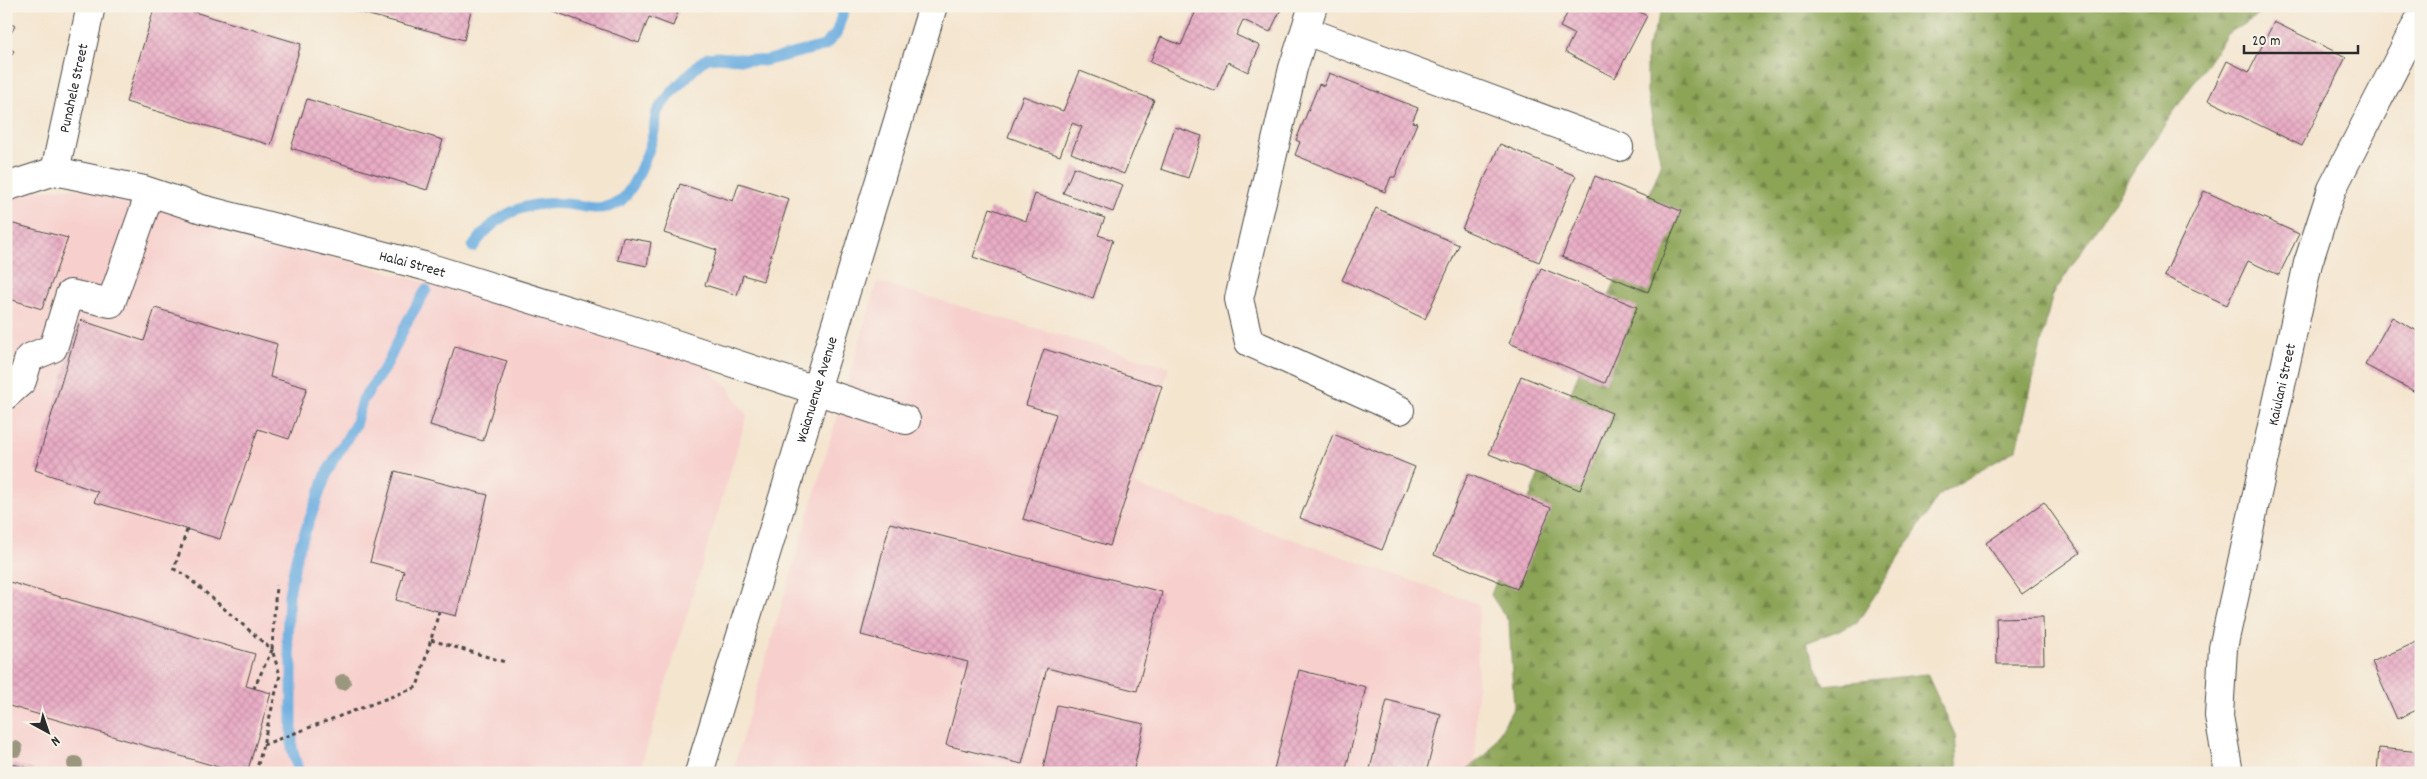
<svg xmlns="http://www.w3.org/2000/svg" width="2427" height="779" font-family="Dekko,sans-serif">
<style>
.built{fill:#f7d0cd}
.forest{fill:url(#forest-firs);stroke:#5c6840}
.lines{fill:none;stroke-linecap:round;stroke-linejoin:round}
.stream{stroke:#6cade0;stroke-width:11}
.building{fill:url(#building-cross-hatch)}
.minor-casing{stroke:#494744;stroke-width:30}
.major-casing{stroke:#494744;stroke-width:30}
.path{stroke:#494744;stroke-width:3;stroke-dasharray:4 4;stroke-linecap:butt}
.minor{stroke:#fff;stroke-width:28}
.major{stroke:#fff;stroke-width:28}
.tree{fill:#9b977e}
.labels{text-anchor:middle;stroke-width:4;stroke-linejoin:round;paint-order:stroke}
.street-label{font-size:15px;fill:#2b2b2b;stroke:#f7f3e8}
</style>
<defs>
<pattern id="forest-firs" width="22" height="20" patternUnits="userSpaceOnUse" patternTransform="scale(1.25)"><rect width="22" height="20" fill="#8ca456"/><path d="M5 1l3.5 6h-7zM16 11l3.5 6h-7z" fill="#738647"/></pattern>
<pattern id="building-cross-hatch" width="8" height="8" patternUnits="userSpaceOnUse" patternTransform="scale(1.25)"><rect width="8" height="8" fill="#e9acc5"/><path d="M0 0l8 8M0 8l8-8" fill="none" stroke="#c894a9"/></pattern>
</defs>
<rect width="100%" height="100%" fill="#f7f3e8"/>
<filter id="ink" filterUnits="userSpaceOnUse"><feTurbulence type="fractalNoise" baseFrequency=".02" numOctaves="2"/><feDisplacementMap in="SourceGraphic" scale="10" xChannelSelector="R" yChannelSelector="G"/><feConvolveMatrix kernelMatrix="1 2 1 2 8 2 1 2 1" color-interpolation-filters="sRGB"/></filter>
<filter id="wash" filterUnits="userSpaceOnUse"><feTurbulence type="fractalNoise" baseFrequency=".0096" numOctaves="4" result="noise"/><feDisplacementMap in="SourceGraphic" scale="20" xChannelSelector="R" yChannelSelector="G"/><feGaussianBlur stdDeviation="1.12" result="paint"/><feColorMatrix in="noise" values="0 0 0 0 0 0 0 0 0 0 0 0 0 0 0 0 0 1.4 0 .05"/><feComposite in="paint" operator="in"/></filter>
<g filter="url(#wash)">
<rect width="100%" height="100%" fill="#f4e5cf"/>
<g class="built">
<polygon points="88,187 698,360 729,388 747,416 639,773 6,773 6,201 35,190"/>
<polygon points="877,282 1169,367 1135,485 1479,604 1475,773 732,773"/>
</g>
<polygon class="forest" points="1664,6 2274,6 2227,34 2155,139 2052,296 2017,449 1939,495 1857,623 1806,643 1824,685 1927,674 1955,735 1958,773 1462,773 1488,753 1514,707 1509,622 1491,595 1661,165 1647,92 1647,48"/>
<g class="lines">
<g class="stream">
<path d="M 473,247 C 498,210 531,199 575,205 C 590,208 605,211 619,202 C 633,193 651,147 654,131 C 655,125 655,118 657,112 C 665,97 687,77 700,63 L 708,58 L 717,57 L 764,61 L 824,46 L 836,34 L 845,6"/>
<polyline points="299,773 292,749 292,667 287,640 289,594 297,554 327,472 355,425 362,401 387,364 408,320 426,290"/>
</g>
</g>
<g id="blocks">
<g class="building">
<polygon points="155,6 174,6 301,44 271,145 126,102"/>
<polygon points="335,6 472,6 464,40"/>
<polygon points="551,6 680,6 673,26 649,17 639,43 550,10"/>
<polygon points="1198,6 1282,7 1270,32 1243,20 1236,35 1260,46 1248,72 1228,62 1215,91 1150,62 1161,37 1181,45"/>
<polygon points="1571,6 1628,6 1647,16 1615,78 1565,52 1574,34 1560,27"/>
<polygon points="6,21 15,26 6,42"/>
<polygon points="2274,22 2346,57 2302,146 2208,100 2227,61 2249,72"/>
<polygon points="6,46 14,51 6,64"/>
<polygon points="1080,71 1154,100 1124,174 1071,153 1082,127 1072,123 1060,156 1008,137 1023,96 1063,111"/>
<polygon points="1329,73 1418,108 1412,122 1417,123 1395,177 1391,177 1385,192 1295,155 1300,142 1296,140 1319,84 1324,86"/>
<polygon points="307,99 443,140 427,190 291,148"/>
<polygon points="1175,127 1202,136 1188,178 1161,169"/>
<polygon points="1500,144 1576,176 1539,262 1462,229"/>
<polygon points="1074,167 1123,185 1113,212 1063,193"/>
<polygon points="1595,176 1681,211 1648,292 1562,257"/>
<polygon points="739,183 789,199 763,281 743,275 737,295 705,285 717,250 664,233 680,184 733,201"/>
<polygon points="2204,191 2299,234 2279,275 2248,261 2227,305 2164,276"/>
<polygon points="1035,194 1105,218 1098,235 1113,240 1093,298 973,257 990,208 1026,221"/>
<polygon points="1376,208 1459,245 1425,319 1342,280"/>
<polygon points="6,222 68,238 42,309 6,298"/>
<polygon points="623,237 651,242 647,266 618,260"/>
<polygon points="1541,268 1637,307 1605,383 1509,343"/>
<polygon points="155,308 277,344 270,377 307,388 289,439 258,429 220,539 94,502 98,492 35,470 80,320 144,341"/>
<polygon points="2392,317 2421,333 2421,395 2365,365"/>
<polygon points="455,346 507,361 483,441 430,425"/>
<polygon points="1044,349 1162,386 1110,546 1023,519 1056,414 1026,405"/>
<polygon points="1521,376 1612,413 1580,490 1489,454"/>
<polygon points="1333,434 1415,467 1382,550 1300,518"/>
<polygon points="395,471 488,495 456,616 396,600 404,571 370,562"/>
<polygon points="1468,474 1551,508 1517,589 1434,555"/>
<polygon points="2044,502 2080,553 2022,594 1986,543"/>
<polygon points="890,523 1162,592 1137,691 1047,668 1022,764 946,745 968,662 861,635"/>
<polygon points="6,581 255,654 246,686 271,693 247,773 225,769 6,705"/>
<polygon points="2043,617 2044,664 1997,664 1996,618"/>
<polygon points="2421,640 2421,708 2397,719 2372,662"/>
<polygon points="1299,670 1366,687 1345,773 1273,773"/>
<polygon points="1387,700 1441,714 1426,773 1369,773"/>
<polygon points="1057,705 1144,724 1133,773 1042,773"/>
<polygon points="2379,748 2421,752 2421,773 2377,773"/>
<polygon points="6,762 41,772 41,773 6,773"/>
</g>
</g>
</g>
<g filter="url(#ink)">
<use href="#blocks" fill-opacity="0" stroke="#494744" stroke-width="1"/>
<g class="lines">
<defs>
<g id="minor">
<polyline points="1313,6 1293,68 1239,299 1249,342 1400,410"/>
<polyline points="1306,31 1619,147"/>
<path id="s1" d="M 55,171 L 91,6"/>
<path id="s2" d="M 6,187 L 55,171 L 144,190 L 202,209 L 424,266 L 648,335 L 906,420"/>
<polyline points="6,395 22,381 29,358 53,348 70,294 111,303 150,193"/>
<path id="s3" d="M 2229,773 L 2219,716 L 2223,648 L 2308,263 L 2332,189 L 2421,16"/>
</g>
<g id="major">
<path id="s4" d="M 699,773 L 933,6"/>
</g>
</defs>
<use href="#minor" class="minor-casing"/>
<use href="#major" class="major-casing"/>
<g class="path">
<polyline points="187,530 174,569 184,574 272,650 254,688"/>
<polyline points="431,640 505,662"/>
<polyline points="263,745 417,687 439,612"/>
<polyline points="223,773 225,769"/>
<polyline points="256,773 280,675 272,650 276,585"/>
</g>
<use href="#minor" class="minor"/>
<use href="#major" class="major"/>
</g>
<g class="tree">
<circle cx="343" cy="682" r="8"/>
<circle cx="15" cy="749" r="8"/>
<circle cx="75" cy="764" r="8"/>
</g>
</g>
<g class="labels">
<g class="street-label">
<text dy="5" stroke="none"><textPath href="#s1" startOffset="85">Punahele Street</textPath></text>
<text dy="5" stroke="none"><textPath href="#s2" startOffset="421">Halai Street</textPath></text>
<text dy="5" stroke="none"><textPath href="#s3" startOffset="396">Kaiulani Street</textPath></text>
<text dy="5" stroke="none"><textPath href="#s4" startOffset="401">Waianuenue Avenue</textPath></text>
</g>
</g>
<rect width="2427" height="779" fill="none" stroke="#f7f3e8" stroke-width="25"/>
<g transform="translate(48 732) rotate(140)" stroke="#f7f3e8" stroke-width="4" paint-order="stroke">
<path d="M0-4L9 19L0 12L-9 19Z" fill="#2b2b2b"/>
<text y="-8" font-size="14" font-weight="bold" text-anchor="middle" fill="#2b2b2b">N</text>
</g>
<path d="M2244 45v8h114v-8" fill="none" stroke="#2b2b2b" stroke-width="2.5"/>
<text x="2252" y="45" font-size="15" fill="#2b2b2b" stroke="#f7f3e8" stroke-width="4" paint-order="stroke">20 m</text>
</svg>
